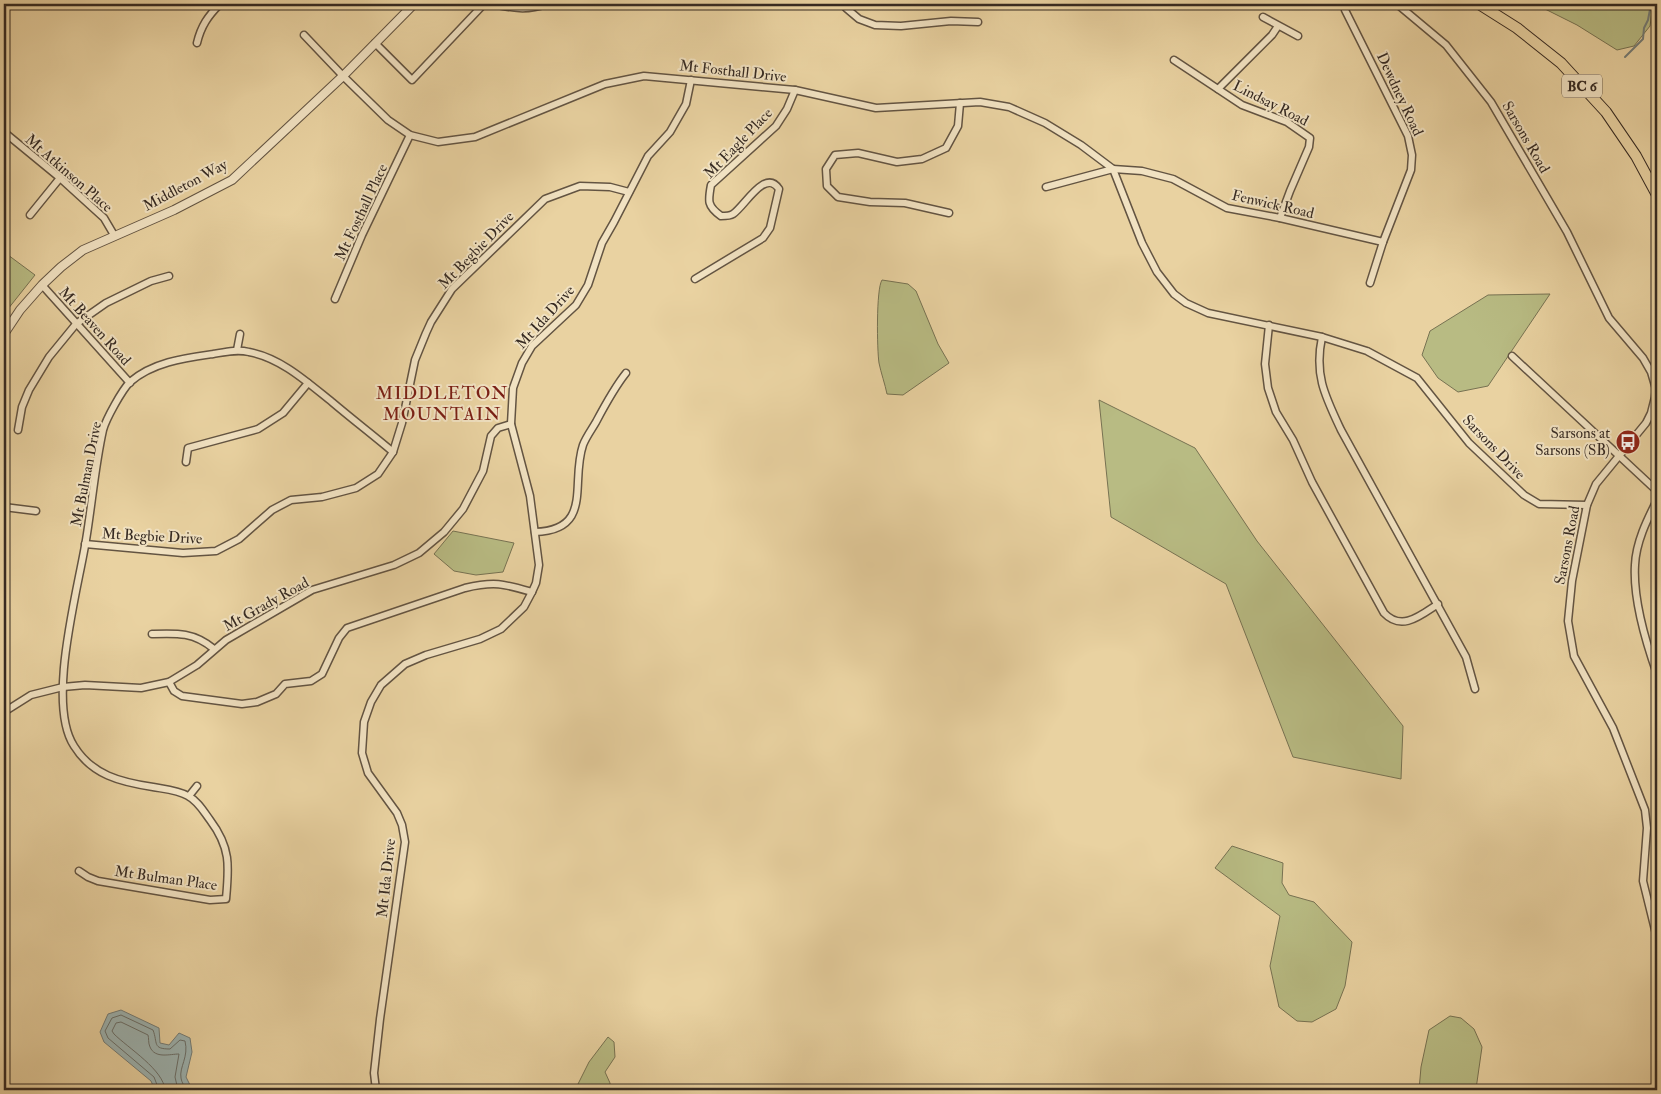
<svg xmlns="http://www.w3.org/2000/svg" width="1661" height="1094" font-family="'IM FELL Double Pica',serif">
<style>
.green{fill:#b8bb83;stroke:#777252}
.water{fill:#9db4b2;stroke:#747d78}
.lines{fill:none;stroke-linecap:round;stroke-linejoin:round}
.shore{stroke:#6a6f6a;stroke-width:1}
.stream{stroke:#747d78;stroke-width:2}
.minor-casing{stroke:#635442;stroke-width:9}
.tertiary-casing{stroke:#635442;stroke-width:10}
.primary-casing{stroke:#362a22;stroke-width:12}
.minor{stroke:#f1e2c2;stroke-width:6}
.tertiary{stroke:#f1e2c2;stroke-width:8}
.primary{stroke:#e9d2a1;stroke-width:10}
.labels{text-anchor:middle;stroke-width:4;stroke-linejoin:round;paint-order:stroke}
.shield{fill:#f1e2c2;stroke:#6e6152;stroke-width:1}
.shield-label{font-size:14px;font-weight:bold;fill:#362a22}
.street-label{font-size:15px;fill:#362a22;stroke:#f1e2c2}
.poi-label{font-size:15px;fill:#362a22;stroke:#f1e2c2;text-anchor:end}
.quarter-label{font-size:18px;letter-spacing:1px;fill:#7a1f14;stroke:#f1e2c2}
</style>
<rect width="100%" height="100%" fill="#e9d2a1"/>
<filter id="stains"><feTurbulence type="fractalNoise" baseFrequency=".004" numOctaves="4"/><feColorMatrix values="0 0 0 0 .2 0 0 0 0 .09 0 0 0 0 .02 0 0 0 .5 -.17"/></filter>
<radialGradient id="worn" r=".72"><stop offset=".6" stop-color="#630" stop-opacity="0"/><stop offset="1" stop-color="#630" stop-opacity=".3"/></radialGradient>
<g class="green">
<polygon points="1535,4 1653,4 1650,26 1634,46 1617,50 1577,25"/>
<polygon points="4,252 35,275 4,314"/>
<path d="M 882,280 L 908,284 L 916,291 L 938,344 L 949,363 L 903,395 L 887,394 C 885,384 881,373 879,363 C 877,350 876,289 882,280 Z"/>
<polygon points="1550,294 1488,386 1458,392 1438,378 1422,355 1430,331 1488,295"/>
<polygon points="1099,400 1195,448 1257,541 1403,726 1401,779 1293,757 1226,584 1111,517"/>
<polygon points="453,531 514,543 503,572 476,575 454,571 434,554"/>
<polygon points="1232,846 1283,863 1282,883 1289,895 1314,902 1352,942 1345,986 1336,1009 1312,1022 1297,1021 1279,1007 1270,966 1280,916 1215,868"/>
<polygon points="1450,1016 1461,1018 1474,1029 1482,1047 1476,1089 1419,1090 1421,1067 1429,1030"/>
<polygon points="608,1037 614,1042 615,1057 605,1072 610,1083 610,1090 575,1090 589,1062"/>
</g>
<polygon class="water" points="121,1010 159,1028 160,1043 169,1045 179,1033 190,1038 192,1052 186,1077 190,1085 189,1090 155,1090 151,1081 104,1042 100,1032 108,1014"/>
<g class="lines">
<g class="shore">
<path d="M 159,1090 L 154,1077 L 108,1038 L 105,1031 L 112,1018 L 121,1015 L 153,1030 C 158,1043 152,1049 170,1049 L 180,1040 L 185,1041 C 189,1057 179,1067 181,1078 C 182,1084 185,1085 184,1090"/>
<path d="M 165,1090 C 164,1070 128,1048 114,1034 L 112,1031 L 116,1023 L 121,1022 L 148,1035 C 149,1038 148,1043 150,1047 C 155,1059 170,1054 179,1054 L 175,1077 L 178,1090"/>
</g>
<polyline class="stream" points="1625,57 1643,39 1644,28 1648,20 1651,4"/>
<defs>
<g id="minor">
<path d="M 493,4 C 512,8 527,11 546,4"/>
<polyline points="847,4 846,8 859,19 875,25 901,26 951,21 978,22"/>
<polyline points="1346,4 1345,10 1408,136 1412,155 1411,170 1383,242 1370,283"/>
<polyline points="1397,4 1446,45 1491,102 1567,232 1609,318 1643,358 1651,372 1656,389 1655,397 1651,413 1646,423 1596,484 1587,505 1572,581 1568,621 1574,656 1613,728 1645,810 1647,828 1643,881 1657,938"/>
<polyline points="1263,17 1298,36"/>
<polyline points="304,35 343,76 388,120 410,135 438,142 475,137 605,84 644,76 795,90 876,108 980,102 1009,107 1045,123 1081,145 1113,169 1142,243 1157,272 1174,294 1186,303 1208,313 1322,337 1367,351 1417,378 1469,443 1524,495 1539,504 1587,505"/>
<path d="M 197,43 C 201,26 208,16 220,4"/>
<polyline points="375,43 412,80 484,4"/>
<polyline points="1174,60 1242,105 1287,122 1310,138 1309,147 1290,191 1280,218"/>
<polyline points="1218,89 1272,35 1278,26"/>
<polyline points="4,132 60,178 104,218 114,235"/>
<polyline points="1046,187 1113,169 1142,171 1173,179 1227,208 1280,218 1383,242"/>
<polyline points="949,213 905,203 870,202 838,197 827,186 826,169 835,155 858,153 897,162 922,159 946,148 958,126 960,103"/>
<polyline points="30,215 60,178"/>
<path d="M 695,279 L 763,238 L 770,228 L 779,189 C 765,168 745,206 733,214 C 730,216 725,216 721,216 C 707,206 708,201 711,185 L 776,126 L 787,109 L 795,90"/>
<polyline points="42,285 130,383"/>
<polyline points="335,299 362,235 410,135"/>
<path d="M 1269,325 L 1265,364 L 1268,388 L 1276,412 L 1293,440 L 1312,482 L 1384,613 C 1402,632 1421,615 1438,604"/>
<path d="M 1322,337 C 1314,375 1325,396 1341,430 L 1466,657 L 1475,689"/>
<polyline points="237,350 240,334"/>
<polyline points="1512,356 1657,491"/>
<polyline points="18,430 22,407 29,390 49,357 76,324 106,303 151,281 169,276"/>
<polyline points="186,462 188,448 258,429 283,413 308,383"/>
<path d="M 1657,500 C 1647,520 1636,542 1635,565 C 1633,598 1646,643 1657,674"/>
<polyline points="4,507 36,511"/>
<path d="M 535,532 C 594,530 570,483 583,445 C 586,437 592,429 596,422 C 605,405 614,388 626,373"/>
<polyline points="85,544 183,553 216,551 239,539 272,510 291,500 322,497 356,488 378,474 393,452 402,423 415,360 426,333 431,322 452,289 545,199 580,186 610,187 629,192"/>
<path d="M 152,634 C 177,633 194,632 214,649"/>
<path d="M 169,682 L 174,691 L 182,696 L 242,704 L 257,702 L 276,694 L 285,684 L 311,681 L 322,674 L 339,638 L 347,628 L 465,588 C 495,581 504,584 532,592"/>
<polyline points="4,712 31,695 63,687 85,685 141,688 169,682 197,665 226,640 312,590 394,565 419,553 444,532 463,509 483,471 491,436 498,428 511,424"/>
<polyline points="189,796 197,786"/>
<path d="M 79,871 L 88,877 L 98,881 L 210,900 L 226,899 C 229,866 231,848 210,820 C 204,812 198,801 188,796 C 178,790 164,789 153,787 C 120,782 92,775 74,746 C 46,703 78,590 86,540 C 92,504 95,466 103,430 C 106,419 122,390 130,382 C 153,362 185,358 213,354 C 225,352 237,349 249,352 C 281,358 307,382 332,402 C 352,419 373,435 393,452"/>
<polyline points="376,1090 374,1073 380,1019 405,842 402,825 397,813 368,773 362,753 364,722 371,702 381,685 405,664 426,655 480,639 501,629 524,607 532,592 536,583 539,565 530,496 511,424 513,388 522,363 532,346 576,305 588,285 602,243 614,222 648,156 670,132 686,104 691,80"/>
</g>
<polyline id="tertiary" points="4,334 20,310 42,285 61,267 83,250 174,210 232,180 343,76 414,4"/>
<polyline id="primary" points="1479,4 1517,28 1561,63 1606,112 1636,156 1657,195"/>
</defs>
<use href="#minor" class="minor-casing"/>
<use href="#tertiary" class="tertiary-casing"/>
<use href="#primary" class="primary-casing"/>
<use href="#minor" class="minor"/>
<use href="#tertiary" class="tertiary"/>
<use href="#primary" class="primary"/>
</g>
<defs>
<symbol id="bus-disc" viewBox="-11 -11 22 22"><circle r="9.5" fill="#8f2418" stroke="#f1e2c2"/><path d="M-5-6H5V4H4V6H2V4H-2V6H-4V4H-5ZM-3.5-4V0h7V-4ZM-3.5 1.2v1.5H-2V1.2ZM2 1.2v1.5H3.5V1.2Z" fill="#fff"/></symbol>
</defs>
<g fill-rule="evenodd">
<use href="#bus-disc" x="1614" y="428" width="28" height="28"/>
</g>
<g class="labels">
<rect class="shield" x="1562" y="74.5" width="40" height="23" rx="4"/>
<g class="shield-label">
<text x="1582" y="91">BC 6</text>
</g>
<g class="street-label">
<text transform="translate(733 71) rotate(6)" y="5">Mt Fosthall Drive</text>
<text transform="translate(1400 94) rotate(65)" y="5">Dewdney Road</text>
<text transform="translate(1271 103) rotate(27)" y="5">Lindsay Road</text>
<text transform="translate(1526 137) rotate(60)" y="5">Sarsons Road</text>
<text transform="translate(738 143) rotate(-46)" y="5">Mt Eagle Place</text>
<text transform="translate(69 173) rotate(41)" y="5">Mt Atkinson Place</text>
<text transform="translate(185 185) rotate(-28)" y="5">Middleton Way</text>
<text transform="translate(1273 204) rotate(13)" y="5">Fenwick Road</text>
<text transform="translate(361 212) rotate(-65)" y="5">Mt Fosthall Place</text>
<text transform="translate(476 250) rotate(-46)" y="5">Mt Begbie Drive</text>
<text transform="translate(545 317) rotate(-48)" y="5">Mt Ida Drive</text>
<text transform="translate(95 326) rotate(48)" y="5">Mt Beaven Road</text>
<text transform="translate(1494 447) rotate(46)" y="5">Sarsons Drive</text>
<text transform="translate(86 474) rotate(-79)" y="5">Mt Bulman Drive</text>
<text transform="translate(152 536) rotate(3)" y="5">Mt Begbie Drive</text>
<text transform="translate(1567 545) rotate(-79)" y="5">Sarsons Road</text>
<text transform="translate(266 604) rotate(-29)" y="5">Mt Grady Road</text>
<text transform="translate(166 878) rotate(8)" y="5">Mt Bulman Place</text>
<text transform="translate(386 878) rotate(-84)" y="5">Mt Ida Drive</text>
</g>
<g class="poi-label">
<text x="1610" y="438">Sarsons at<tspan x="1610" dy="17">Sarsons (SB)</tspan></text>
</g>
<g class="quarter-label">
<text x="442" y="399">MIDDLETON<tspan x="442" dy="21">MOUNTAIN</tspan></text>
</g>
</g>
<rect width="1661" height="1094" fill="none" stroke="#e9d2a1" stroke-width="20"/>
<rect x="5" y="5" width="1651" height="1084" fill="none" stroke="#362a22" stroke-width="2.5"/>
<rect x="10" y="10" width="1641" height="1074" fill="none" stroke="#362a22"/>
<rect width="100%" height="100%" filter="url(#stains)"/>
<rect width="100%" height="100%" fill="url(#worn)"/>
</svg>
